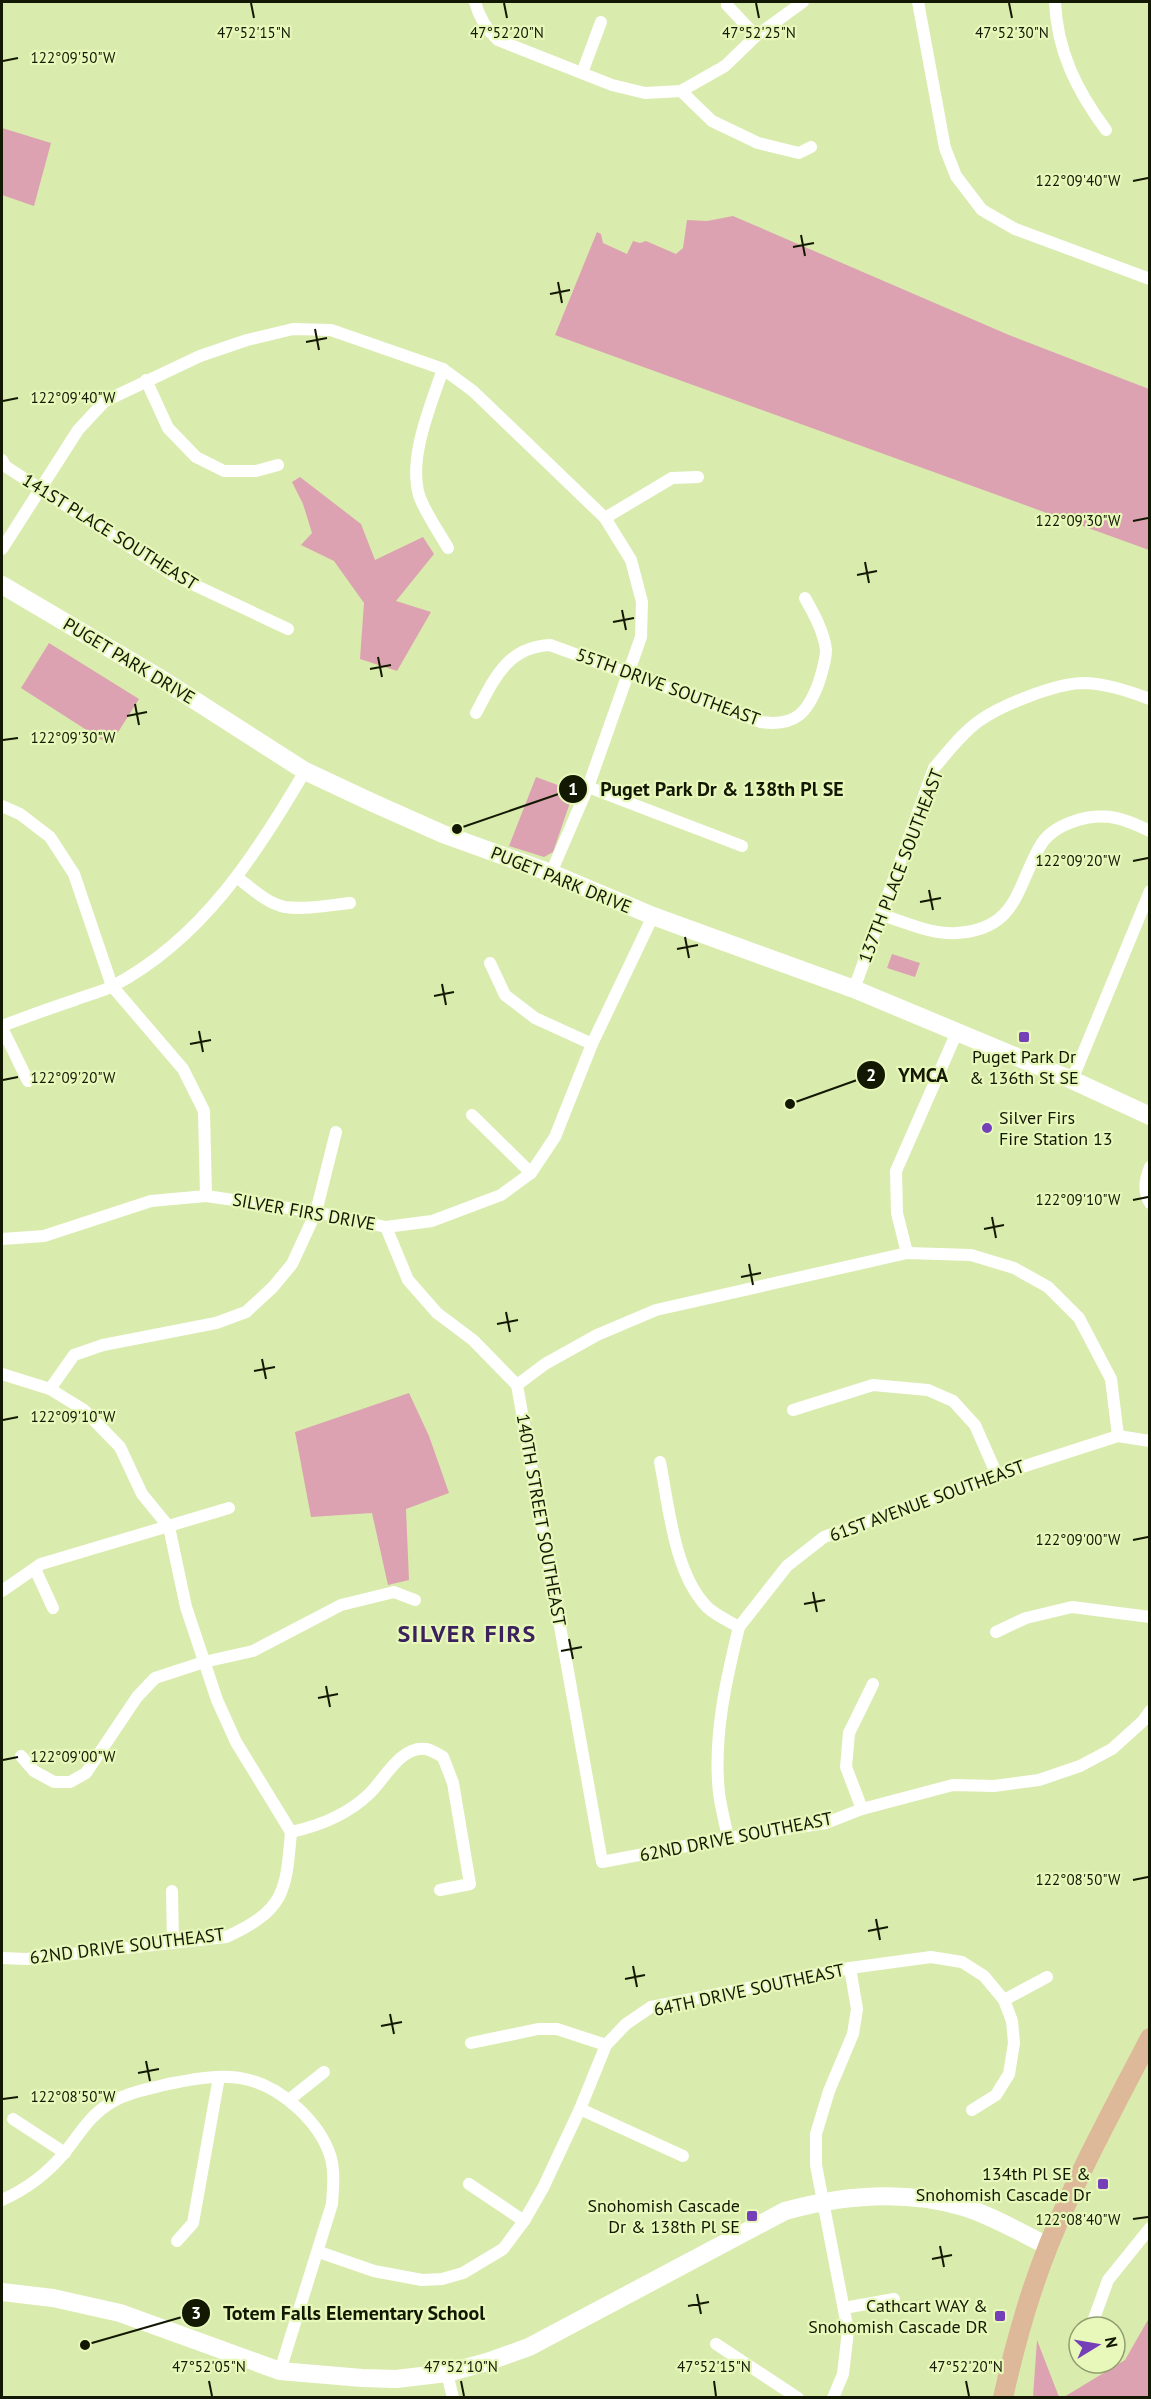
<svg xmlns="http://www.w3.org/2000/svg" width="1151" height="2399" font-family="'PT Sans',sans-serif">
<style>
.green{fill:#dca2b2}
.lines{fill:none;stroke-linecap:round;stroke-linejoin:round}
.street{stroke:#fff;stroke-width:12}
.secondary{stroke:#fff;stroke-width:18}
.primary{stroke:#ddb999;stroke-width:20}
.ticks{fill:none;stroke:#131802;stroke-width:2}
.poi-dot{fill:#7540b7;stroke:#e7f8ba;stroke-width:2}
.labels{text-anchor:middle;stroke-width:4.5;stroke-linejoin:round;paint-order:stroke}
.street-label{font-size:18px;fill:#131802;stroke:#e7f8ba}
.poi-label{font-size:18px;fill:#131802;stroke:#e7f8ba;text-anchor:end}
.district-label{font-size:24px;font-weight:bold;letter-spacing:1.5px;fill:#3b225c;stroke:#e7f8ba}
.ticks-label{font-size:15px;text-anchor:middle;fill:#131802;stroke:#e7f8ba;stroke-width:4.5;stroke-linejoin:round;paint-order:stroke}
.leader{fill:none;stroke:#131802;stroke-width:2}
.callout-dot{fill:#131802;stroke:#e7f8ba;stroke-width:2}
.mark-label{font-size:18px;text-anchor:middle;font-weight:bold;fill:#fff}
.callout-label{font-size:20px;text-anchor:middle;font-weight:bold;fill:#131802;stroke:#e7f8ba;stroke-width:4.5;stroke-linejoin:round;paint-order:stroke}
</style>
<rect width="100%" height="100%" fill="#daebae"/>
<g class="green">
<polygon points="2,128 51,143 34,206 2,195"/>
<polygon points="733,216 1009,335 1149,389 1149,550 555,335 597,232 601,234 603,243 627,254 633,241 640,243 646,241 676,254 683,248 687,220 707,221"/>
<polygon points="300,477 361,524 375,560 423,537 434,554 396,601 431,612 397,671 360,659 364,603 334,561 301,545 312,533 303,504 292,482"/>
<polygon points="49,643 139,699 110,745 21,688"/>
<polygon points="536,777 574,791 553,852 544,857 509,846"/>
<polygon points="892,954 920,963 915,977 887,968"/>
<polygon points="409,1393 429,1436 449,1493 406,1509 409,1580 388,1585 372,1513 311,1517 295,1432"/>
<polygon points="1149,2318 1149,2397 1064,2397 1125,2360"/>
<polygon points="1037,2340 1059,2397 1033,2397"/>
</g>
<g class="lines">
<g class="street">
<path d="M 475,2 C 479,17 486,29 498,40 L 612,85 L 645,93 L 681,91 L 725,66 L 756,36 L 803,2"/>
<polyline points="918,2 945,148 956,176 982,210 1015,229 1150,279"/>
<path d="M 1055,2 C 1057,51 1077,91 1106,130"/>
<polyline points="727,5 756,36"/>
<polyline points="582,73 601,22"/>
<polyline points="681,91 712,121 758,143 799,153 811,147"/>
<path d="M 443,369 C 431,405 408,457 419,495 C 423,509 440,534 448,548"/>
<polyline points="146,380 168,428 196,457 224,471 256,471 278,465"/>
<polyline points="2,460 5,466 173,575 288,629"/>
<polyline points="605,518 672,478 698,477"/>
<polyline points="2,549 78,430 105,401 200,356 247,340 293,329 331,330 443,369 473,391 605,518 631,560 642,602 641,637 588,787 551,873"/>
<path d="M 476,713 C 494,679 507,647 550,645 L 761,722 C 796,727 808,712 819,682 C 822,672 826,660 826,650 C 824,632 814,614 805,598"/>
<polyline points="588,787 742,846"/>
<polyline points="2,806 20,814 50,837 74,874 112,986 183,1069 204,1111 206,1196"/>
<path d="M 238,878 C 251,888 268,904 285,907 C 306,910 330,905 350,903"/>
<path d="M 882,915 C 905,922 932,935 957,933 C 1016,929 1016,890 1039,848 C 1052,823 1090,813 1116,818 C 1127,820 1139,826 1150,831"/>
<polyline points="490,963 505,995 535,1018 592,1044"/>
<path d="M 854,989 L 934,768 C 948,752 961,734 979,721 C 1002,705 1054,684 1082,683 C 1105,683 1128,691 1150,699"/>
<path d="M 2,1026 C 26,1017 50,1008 75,1000 C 87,995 101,992 113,986 C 202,939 256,855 305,771"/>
<polyline points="2,1028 28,1081"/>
<polyline points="1072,1080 1150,891"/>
<polyline points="472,1115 531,1173"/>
<path d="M 1150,1167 C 1145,1179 1143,1192 1150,1203"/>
<polyline points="386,1227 408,1280 437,1313 473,1340 517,1385 602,1862 728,1838 826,1823 862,1809 953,1785 994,1786 1039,1780 1080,1766 1112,1749 1143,1721 1150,1711"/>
<polyline points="2,1239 44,1236 151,1201 206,1196 316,1212 386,1227 432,1221 501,1195 531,1173 555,1137 592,1044 653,916"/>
<polyline points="907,1253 897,1213 896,1171 957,1032"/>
<polyline points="2,1374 50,1389 84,1410 120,1447 142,1494 169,1527 186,1607 217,1700 236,1742 291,1832"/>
<polyline points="517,1385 545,1364 597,1335 656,1310 907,1253 971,1255 1014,1268 1048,1287 1079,1318 1111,1379 1118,1436"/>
<polyline points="50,1389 74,1355 103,1345 216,1323 246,1312 273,1287 292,1264 316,1212 336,1132"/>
<polyline points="793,1410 873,1385 928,1390 953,1401 975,1425 997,1475"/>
<path d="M 660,1462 C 669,1507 674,1573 707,1607 C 715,1615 729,1621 739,1627 C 726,1680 713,1737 719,1793 C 721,1808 725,1823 728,1838"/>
<polyline points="35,1569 53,1608"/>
<polyline points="2,1591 41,1564 229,1508"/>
<polyline points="739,1627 787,1566 824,1537 997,1475 1118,1436 1150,1441"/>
<polyline points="996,1632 1026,1618 1072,1607 1150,1617"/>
<polyline points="21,1756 34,1771 54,1782 70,1782 86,1773 137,1697 155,1678 204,1662 253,1651 341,1605 394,1592 415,1600"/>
<polyline points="862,1809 846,1767 849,1733 873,1684"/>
<path d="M 291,1832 C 319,1826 348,1814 369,1794 C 384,1780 401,1745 426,1749 C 431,1750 438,1754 443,1757 L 453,1783 L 470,1884 L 440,1890"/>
<polyline points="172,1891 173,1943"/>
<path d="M 2,1958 L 26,1959 L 226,1937 C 285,1910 286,1892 291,1832"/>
<polyline points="1004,2000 1047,1977"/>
<polyline points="471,2043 538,2029 557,2029 606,2045"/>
<polyline points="290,2099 324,2072"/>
<polyline points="580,2109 683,2156"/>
<polyline points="13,2119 65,2153"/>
<polyline points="469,2184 524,2221"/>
<path d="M 2,2200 C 27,2189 48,2173 66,2151 C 80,2133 91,2114 112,2102 C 129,2092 149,2089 168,2084 C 194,2079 223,2073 249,2080 C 282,2088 319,2122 330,2155 C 335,2170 333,2188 332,2204 L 280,2371"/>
<polyline points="177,2241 193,2223 219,2077"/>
<polyline points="319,2252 374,2271 422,2280 442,2279 463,2273 503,2249 524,2221 543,2188 580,2109 606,2045 626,2024 651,2007 850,1968 931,1957 962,1962 984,1976 1004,2000 1012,2021 1014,2043 1009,2074 996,2095 972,2110"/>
<polyline points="844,2308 894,2299"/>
<polyline points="1091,2327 1108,2280 1150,2228"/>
<polyline points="716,2344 798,2398"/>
<polyline points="447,2373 453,2398"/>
<polyline points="833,2398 843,2374 848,2331 816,2165 816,2134 829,2091 853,2034 857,2009 850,1968"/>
</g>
<g class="secondary">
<polyline points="2,585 163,680 305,771 371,802 443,834 551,873 653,916 854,989 1072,1080 1150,1116"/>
<path d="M 2,2292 L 53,2298 L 120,2313 L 280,2371 L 362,2378 L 396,2379 L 447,2373 L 487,2362 L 529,2347 L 785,2211 C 843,2195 906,2190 964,2207 C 993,2216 1021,2233 1048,2246"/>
</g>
<path class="primary" d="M 1003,2398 C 1014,2348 1030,2291 1049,2244 C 1078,2173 1115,2106 1150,2038"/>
</g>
<path class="ticks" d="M 251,3 L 254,18M 504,3 L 507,18M 756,3 L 759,18M 1009,3 L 1012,18M 3,61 L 18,58M 1133,181 L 1148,178M 801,235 L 805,256M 793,247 L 814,243M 558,282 L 562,303M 550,294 L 570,290M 315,329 L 319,350M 306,342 L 327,338M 3,401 L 18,398M 1133,521 L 1148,518M 865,562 L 869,583M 857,575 L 877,571M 622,610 L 626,630M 613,622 L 634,618M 378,657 L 382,677M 370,669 L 391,665M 135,704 L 139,725M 127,716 L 147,712M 3,740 L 18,738M 1133,861 L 1148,858M 929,890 L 933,910M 920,902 L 941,898M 685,937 L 689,958M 677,949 L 698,945M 442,984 L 446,1005M 434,996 L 454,992M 199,1031 L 203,1052M 190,1044 L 211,1040M 3,1080 L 18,1077M 1133,1200 L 1148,1197M 992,1217 L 996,1238M 984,1229 L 1004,1225M 749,1264 L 753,1285M 741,1277 L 761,1273M 506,1312 L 510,1332M 497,1324 L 518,1320M 262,1359 L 266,1379M 254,1371 L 275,1367M 3,1420 L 18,1417M 1133,1540 L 1148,1537M 813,1592 L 817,1612M 804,1604 L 825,1600M 569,1639 L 573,1659M 561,1651 L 582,1647M 326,1686 L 330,1707M 318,1698 L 338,1694M 3,1760 L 18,1757M 1133,1880 L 1148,1877M 876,1919 L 880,1940M 868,1931 L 888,1927M 633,1966 L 637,1987M 625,1979 L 645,1975M 390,2014 L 394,2034M 381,2026 L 402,2022M 146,2061 L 150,2081M 138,2073 L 159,2069M 3,2099 L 18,2097M 1133,2219 L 1148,2217M 940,2246 L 944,2267M 932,2259 L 952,2255M 697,2294 L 701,2314M 688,2306 L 709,2302M 209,2381 L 212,2396M 461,2381 L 464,2396M 714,2381 L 716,2396M 966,2381 L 969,2396"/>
<g class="poi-dot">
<rect x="1018" y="1031" width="12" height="12" rx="3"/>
<circle cx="987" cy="1128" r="6"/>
<rect x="1097" y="2178" width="12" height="12" rx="3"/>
<rect x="746" y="2210" width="12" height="12" rx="3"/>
<rect x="994" y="2310" width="12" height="12" rx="3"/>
</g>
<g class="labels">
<g class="street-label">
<text transform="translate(110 532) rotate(32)" y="6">141ST PLACE SOUTHEAST</text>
<text transform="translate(129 661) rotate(31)" y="6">PUGET PARK DRIVE</text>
<text transform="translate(668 687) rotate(20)" y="6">55TH DRIVE SOUTHEAST</text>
<text transform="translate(901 866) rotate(-69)" y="6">137TH PLACE SOUTHEAST</text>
<text transform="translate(561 880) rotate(22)" y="6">PUGET PARK DRIVE</text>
<text transform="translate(304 1212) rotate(10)" y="6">SILVER FIRS DRIVE</text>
<text transform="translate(927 1501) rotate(-20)" y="6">61ST AVENUE SOUTHEAST</text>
<text transform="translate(541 1520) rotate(80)" y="6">140TH STREET SOUTHEAST</text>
<text transform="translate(736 1837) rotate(-11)" y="6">62ND DRIVE SOUTHEAST</text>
<text transform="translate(127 1946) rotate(-7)" y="6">62ND DRIVE SOUTHEAST</text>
<text transform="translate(749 1990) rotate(-12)" y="6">64TH DRIVE SOUTHEAST</text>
</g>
<g class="poi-label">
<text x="1024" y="1063" text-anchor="middle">Puget Park Dr<tspan x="1024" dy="21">&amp; 136th St SE</tspan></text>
<text x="999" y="1124" text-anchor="start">Silver Firs<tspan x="999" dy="21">Fire Station 13</tspan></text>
<text x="1091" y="2180">134th Pl SE &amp;<tspan x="1091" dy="21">Snohomish Cascade Dr</tspan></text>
<text x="740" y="2212">Snohomish Cascade<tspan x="740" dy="21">Dr &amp; 138th Pl SE</tspan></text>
<text x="988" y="2312">Cathcart WAY &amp;<tspan x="988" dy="21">Snohomish Cascade DR</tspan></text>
</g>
<g class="district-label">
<text x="467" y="1642">SILVER FIRS</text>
</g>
</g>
<g class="ticks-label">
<text x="254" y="38">47°52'15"N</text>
<text x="507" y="38">47°52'20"N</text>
<text x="759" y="38">47°52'25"N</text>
<text x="1012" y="38">47°52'30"N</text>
<text x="73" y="63">122°09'50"W</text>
<text x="1078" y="186">122°09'40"W</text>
<text x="73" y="403">122°09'40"W</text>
<text x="1078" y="526">122°09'30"W</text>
<text x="73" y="743">122°09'30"W</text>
<text x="1078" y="866">122°09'20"W</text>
<text x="73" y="1083">122°09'20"W</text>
<text x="1078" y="1205">122°09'10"W</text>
<text x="73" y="1422">122°09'10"W</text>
<text x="1078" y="1545">122°09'00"W</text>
<text x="73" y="1762">122°09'00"W</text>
<text x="1078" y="1885">122°08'50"W</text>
<text x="73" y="2102">122°08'50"W</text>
<text x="1078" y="2225">122°08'40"W</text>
<text x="209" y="2372">47°52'05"N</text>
<text x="461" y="2372">47°52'10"N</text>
<text x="714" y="2372">47°52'15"N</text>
<text x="966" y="2372">47°52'20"N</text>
</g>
<path class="leader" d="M457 829L573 789M790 1104L871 1075M85 2345L196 2313"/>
<g class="callout-dot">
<circle cx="457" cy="829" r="6"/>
<circle cx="790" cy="1104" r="6"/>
<circle cx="85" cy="2345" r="6"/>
<circle cx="573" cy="789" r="15"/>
<circle cx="871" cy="1075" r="15"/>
<circle cx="196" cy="2313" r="15"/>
</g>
<g class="mark-label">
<text x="573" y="795">1</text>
<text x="871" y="1081">2</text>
<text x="196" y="2319">3</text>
</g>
<g class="callout-label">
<text x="722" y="796">Puget Park Dr &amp; 138th Pl SE</text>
<text x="923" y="1082">YMCA</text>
<text x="354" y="2320">Totem Falls Elementary School</text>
</g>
<rect width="1151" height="2399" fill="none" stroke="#131802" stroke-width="6"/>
<g transform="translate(1097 2345) rotate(79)"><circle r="28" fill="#e7f8ba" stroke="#929e70" stroke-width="1.5"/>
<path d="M0-4.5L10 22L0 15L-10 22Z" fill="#7540b7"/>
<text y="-9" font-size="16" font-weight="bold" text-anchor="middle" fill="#131802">N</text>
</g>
</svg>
